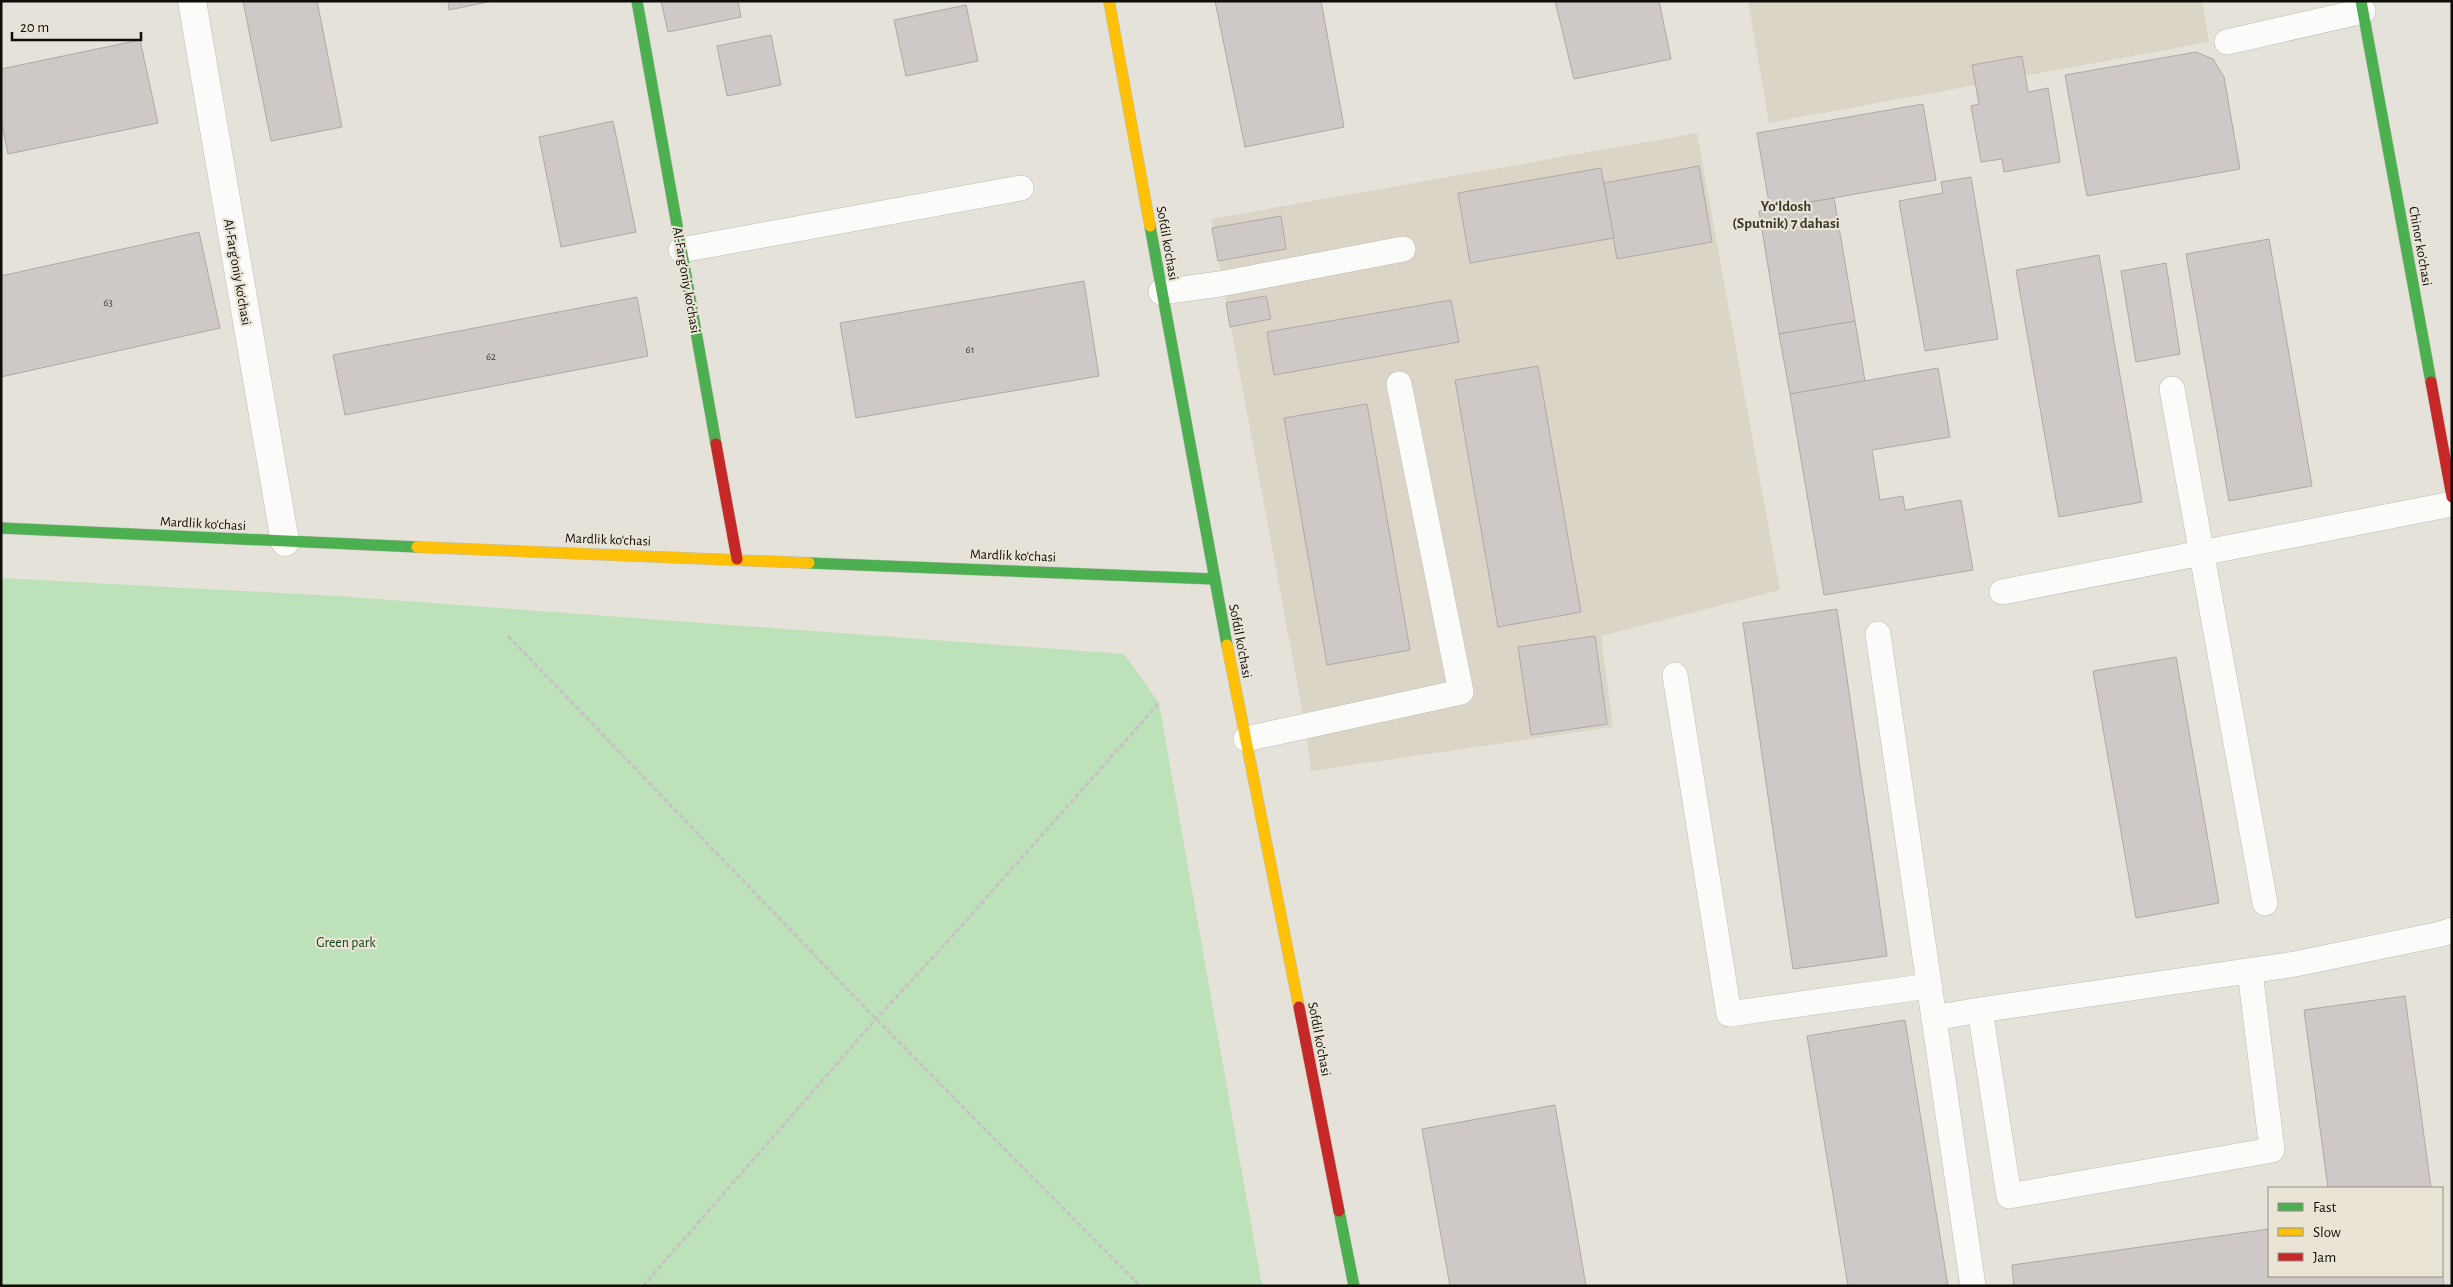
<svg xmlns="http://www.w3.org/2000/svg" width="2453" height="1287" font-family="'Alegreya Sans',sans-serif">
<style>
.built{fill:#dad5c6}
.green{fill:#bde1b8}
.building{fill:#cec9c7;stroke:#ada9a6}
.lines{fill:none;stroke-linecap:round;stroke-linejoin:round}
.lane-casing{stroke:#bebcb6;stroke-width:26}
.street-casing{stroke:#bebcb6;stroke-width:29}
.fast-casing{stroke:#bebcb6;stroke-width:12}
.slow-casing{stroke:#bebcb6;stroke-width:12}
.jam-casing{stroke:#bebcb6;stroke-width:12}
.path{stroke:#c5c4c2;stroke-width:3;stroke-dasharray:5 2.5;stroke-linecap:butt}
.lane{stroke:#fbfbf9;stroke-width:25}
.street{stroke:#fbfbf9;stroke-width:28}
.fast{stroke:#4caf50;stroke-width:11}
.slow{stroke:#ffc107;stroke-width:11}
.jam{stroke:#c62828;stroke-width:11}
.labels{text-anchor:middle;stroke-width:4.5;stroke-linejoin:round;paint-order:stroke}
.number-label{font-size:11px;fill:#403d39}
.street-label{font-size:14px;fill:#0f0d08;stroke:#e9e4d6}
.park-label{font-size:14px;fill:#144317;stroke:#e9e4d6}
.neighbourhood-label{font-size:15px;font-weight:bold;fill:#3c392d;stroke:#e9e4d6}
</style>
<rect width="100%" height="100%" fill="#e5e2da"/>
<g class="built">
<polygon points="1748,1 2202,1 2209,42 1769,123"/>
<polygon points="1697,133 1780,590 1601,636 1613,727 1311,771 1305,725 1211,219"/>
</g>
<polygon class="green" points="1,578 336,596 1124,654 1159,703 1262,1286 1,1286"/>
<g class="building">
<polygon points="243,1 317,1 342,127 271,141"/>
<polygon points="448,1 492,1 449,10"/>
<polygon points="661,1 738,1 741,17 668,32"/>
<polygon points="1215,1 1321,1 1344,127 1245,147"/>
<polygon points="1555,1 1659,1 1671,59 1574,79"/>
<polygon points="966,5 978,61 906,76 894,20"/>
<polygon points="771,35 781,85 727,96 717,46"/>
<polygon points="140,40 158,123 8,154 1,119 1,69"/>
<polygon points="2196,52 2213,59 2224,77 2240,169 2087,196 2065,75"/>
<polygon points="2022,56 2028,92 2048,88 2060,162 2004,172 2002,159 1981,162 1971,106 1979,104 1972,65"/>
<polygon points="1923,104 1936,180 1770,209 1757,133"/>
<polygon points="613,121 636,232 561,247 539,137"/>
<polygon points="1699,166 1712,242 1617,259 1604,183"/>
<polygon points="1601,168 1614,238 1470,263 1458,193"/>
<polygon points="1971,177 1998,339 1925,351 1899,201 1943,193 1941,182"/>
<polygon points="1834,198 1855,321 1779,334 1759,211"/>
<polygon points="1281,216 1286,249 1218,261 1212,228"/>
<polygon points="199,232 220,328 1,377 1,276"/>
<polygon points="2269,239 2312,486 2229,501 2186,254"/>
<polygon points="2099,255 2142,502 2059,517 2016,270"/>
<polygon points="2166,263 2180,354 2136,362 2121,271"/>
<polygon points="1084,281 1099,376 856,418 840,323"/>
<polygon points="1266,296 1271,319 1230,327 1226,303"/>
<polygon points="637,297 648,356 345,415 333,355"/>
<polygon points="1451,300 1459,342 1274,375 1267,332"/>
<polygon points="1855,321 1865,381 1790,394 1779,334"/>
<polygon points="1538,366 1581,612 1498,627 1455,380"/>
<polygon points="1938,368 1950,437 1872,450 1880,500 1903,496 1905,510 1961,500 1973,570 1824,595 1790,394"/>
<polygon points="1367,404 1410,650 1327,665 1284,418"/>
<polygon points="1837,609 1887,956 1793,969 1743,623"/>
<polygon points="1595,636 1607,724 1531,735 1518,647"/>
<polygon points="2176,657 2219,903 2136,918 2093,671"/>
<polygon points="2405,996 2431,1188 2328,1188 2304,1010"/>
<polygon points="1905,1020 1948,1286 1848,1286 1807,1036"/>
<polygon points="1555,1105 1586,1286 1450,1286 1422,1129"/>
<polygon points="2269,1229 2269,1276 2442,1276 2442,1268 2444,1286 2014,1286 2012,1265"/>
</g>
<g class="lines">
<defs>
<g id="lane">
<polyline points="2227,42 2363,11"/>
<polyline points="681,250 1021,188"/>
<polyline points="1161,292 1220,284 1403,249"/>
<polyline points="2172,389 2265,903"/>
<polyline points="2002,592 2452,504"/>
<polyline points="1878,634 1973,1286"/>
<polyline points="1675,675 1729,1014 1929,986"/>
<polyline points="1246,739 1461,692 1399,384"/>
<polyline points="2250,971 2272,1150 2009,1196 1980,1010 2295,964 2441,934 2452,930"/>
<polyline points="1934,1018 1980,1010"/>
</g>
<polyline id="street" points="192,1 285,542"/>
<g id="fast">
<polyline points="637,1 716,444"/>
<polyline points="2361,1 2431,382"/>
<polyline points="1150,226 1227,645"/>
<polyline points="1,528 417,547"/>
<polyline points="809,563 1214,579"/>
<polyline points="1339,1211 1354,1286"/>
</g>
<g id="slow">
<polyline points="1109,1 1150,226"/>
<polyline points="417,547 809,563"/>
<polyline points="1227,645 1299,1007"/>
</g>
<g id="jam">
<polyline points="2431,382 2452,497"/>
<polyline points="716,444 737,559"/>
<polyline points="1299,1007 1339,1211"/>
</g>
</defs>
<use href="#lane" class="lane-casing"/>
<use href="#street" class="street-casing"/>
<use href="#fast" class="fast-casing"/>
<use href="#slow" class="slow-casing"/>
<use href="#jam" class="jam-casing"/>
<g class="path">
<polyline points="508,636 876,1019 1140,1286"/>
<polyline points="643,1286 876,1019 947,942 1159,703"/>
</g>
<use href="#lane" class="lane"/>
<use href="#street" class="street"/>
<use href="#fast" class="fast"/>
<use href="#slow" class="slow"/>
<use href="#jam" class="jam"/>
</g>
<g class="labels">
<g class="number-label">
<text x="108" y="306">63</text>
<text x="970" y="353">61</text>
<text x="491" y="360">62</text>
</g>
<g class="street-label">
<text transform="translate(1168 243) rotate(80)" y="5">Sofdil ko'chasi</text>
<text transform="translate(2421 246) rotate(80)" y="5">Chinor ko'chasi</text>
<text transform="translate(238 272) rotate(80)" y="5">Al-Farg‘oniy ko‘chasi</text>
<text transform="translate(687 280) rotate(80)" y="5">Al-Farg‘oniy ko‘chasi</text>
<text transform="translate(203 523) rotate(3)" y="5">Mardlik ko‘chasi</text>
<text transform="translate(608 539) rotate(2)" y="5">Mardlik ko‘chasi</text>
<text transform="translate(1013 555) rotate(2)" y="5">Mardlik ko‘chasi</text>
<text transform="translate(1241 641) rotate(79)" y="5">Sofdil ko'chasi</text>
<text transform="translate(1320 1039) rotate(79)" y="5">Sofdil ko'chasi</text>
</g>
<g class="park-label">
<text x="346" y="947">Green park</text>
</g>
<g class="neighbourhood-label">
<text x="1786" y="211">Yo‘ldosh<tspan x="1786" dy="17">(Sputnik) 7 dahasi</tspan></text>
</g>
</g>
<rect width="2453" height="1287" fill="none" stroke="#0f0d08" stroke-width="5"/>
<rect x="2268" y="1187" width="175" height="90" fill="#e9e4d6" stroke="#928e84"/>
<rect x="2278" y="1203" width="25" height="8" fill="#4caf50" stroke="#928e84"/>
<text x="2313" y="1212" font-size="15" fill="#0f0d08">Fast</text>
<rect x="2278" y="1228" width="25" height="8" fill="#ffc107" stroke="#928e84"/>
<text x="2313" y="1237" font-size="15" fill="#0f0d08">Slow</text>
<rect x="2278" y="1253" width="25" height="8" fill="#c62828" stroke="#928e84"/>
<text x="2313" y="1262" font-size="15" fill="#0f0d08">Jam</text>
<path d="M12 32v8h129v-8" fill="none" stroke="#0f0d08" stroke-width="2.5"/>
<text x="20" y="32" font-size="15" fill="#0f0d08" stroke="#e9e4d6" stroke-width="4" paint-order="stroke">20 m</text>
</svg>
